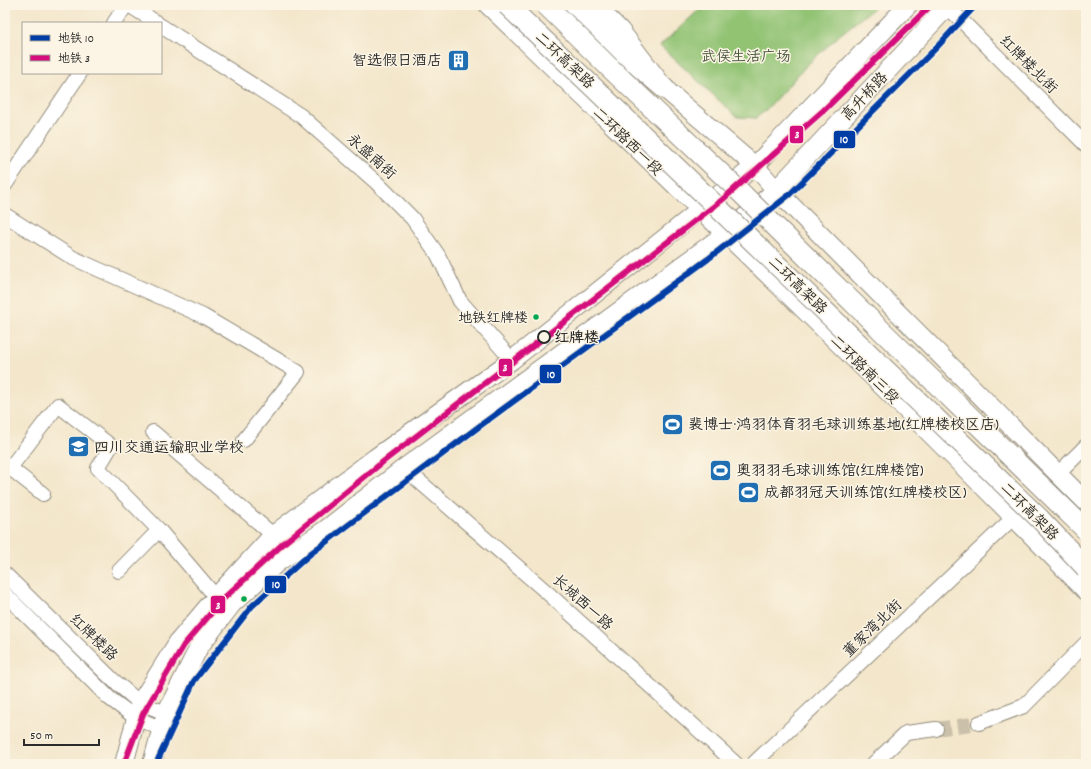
<svg xmlns="http://www.w3.org/2000/svg" width="1091" height="769" font-family="Dekko,'LXGW WenKai TC',sans-serif">
<style>
.green{fill:#91c373;stroke:#5e774f}
.lines{fill:none;stroke-linecap:round;stroke-linejoin:round}
.minor-tunnel{stroke:#cbc1aa;stroke-width:14;stroke-dasharray:14 7;stroke-linecap:butt}
.minor-casing{stroke:#8f887a;stroke-width:16}
.major-casing{stroke:#8f887a;stroke-width:20}
.highway-casing{stroke:#8f887a;stroke-width:22}
.minor{stroke:#fff;stroke-width:14}
.major{stroke:#fff;stroke-width:18}
.highway{stroke:#fff;stroke-width:20}
.highway-bridge-casing{stroke:#8f887a;stroke-width:22;stroke-linecap:butt}
.highway-bridge{stroke:#fff;stroke-width:20}
.metro-1-casing{stroke:#fcf5e5;stroke-width:9}
.metro-2-casing{stroke:#fcf5e5;stroke-width:9}
.metro-1{stroke:#003da5;stroke-width:6}
.metro-2{stroke:#d40f7d;stroke-width:6}
.bus-dot{fill:#00a651;stroke:#fcf5e5;stroke-width:1.5}
.stop-dot{fill:#fcf5e5;stroke:#2b2b2b;stroke-width:2}
.labels{text-anchor:middle;stroke-width:3;stroke-linejoin:round;paint-order:stroke}
.bus-label{font-size:14px;fill:#2b2b2b;stroke:#fcf5e5;text-anchor:end}
.park-label{font-size:15px;fill:#4a5941;stroke:#fcf5e5}
.poi-label{font-size:15px;fill:#2b2b2b;stroke:#fcf5e5;text-anchor:start}
.street-label{font-size:15px;fill:#2b2b2b;stroke:#fcf5e5}
.stop-label{font-size:15px;font-weight:bold;fill:#2b2b2b;stroke:#fcf5e5;text-anchor:start}
.line-badge{stroke:#fcf5e5;stroke-width:1.5}
.badge-label{font-size:11px;text-anchor:middle;font-weight:bold;fill:#fff}
</style>
<rect width="100%" height="100%" fill="#fcf5e5"/>
<filter id="ink" filterUnits="userSpaceOnUse"><feTurbulence type="fractalNoise" baseFrequency=".025" numOctaves="2"/><feDisplacementMap in="SourceGraphic" scale="8" xChannelSelector="R" yChannelSelector="G"/><feConvolveMatrix kernelMatrix="1 2 1 2 8 2 1 2 1" color-interpolation-filters="sRGB"/></filter>
<filter id="wash" filterUnits="userSpaceOnUse"><feTurbulence type="fractalNoise" baseFrequency=".012" numOctaves="4" result="noise"/><feDisplacementMap in="SourceGraphic" scale="16" xChannelSelector="R" yChannelSelector="G"/><feGaussianBlur stdDeviation="0.9" result="paint"/><feColorMatrix in="noise" values="0 0 0 0 0 0 0 0 0 0 0 0 0 0 0 0 0 1.4 0 .05"/><feComposite in="paint" operator="in"/></filter>
<g filter="url(#wash)">
<rect width="100%" height="100%" fill="#f3e6ca"/>
<polygon class="green" points="704,5 878,5 842,33 807,65 765,111 756,118 737,117 660,46"/>
</g>
<g filter="url(#ink)">
<g class="lines">
<polyline class="minor-tunnel" points="936,729 979,723"/>
<defs>
<g id="minor">
<polyline points="129,5 157,23"/>
<polyline points="948,7 1086,145"/>
<polyline points="114,23 126,5"/>
<polyline points="161,26 301,116 376,182 412,218 438,255 460,301 512,360"/>
<polyline points="5,185 80,73"/>
<polyline points="5,215 73,258 203,316 298,372 244,440"/>
<polyline points="153,432 273,535"/>
<polyline points="404,468 550,595 736,764"/>
<polyline points="1058,474 1086,446"/>
<polyline points="43,494 10,468 58,405 111,446 98,468 159,530 216,597"/>
<polyline points="119,571 159,530"/>
<polyline points="5,574 112,679 140,703 166,713"/>
<polyline points="5,594 109,698 136,718 162,729"/>
<polyline points="979,723 1024,706 1086,643"/>
<polyline points="753,764 1014,517"/>
<polyline points="873,764 906,733 936,729"/>
</g>
<g id="major">
<path d="M 488,5 C 689,199 892,391 1086,591"/>
<polyline points="595,5 620,30 665,89 755,166 776,190 1086,502"/>
<polyline points="124,764 140,703 178,642 216,597 273,535 375,458 512,360 755,166 908,5"/>
<polyline points="152,764 166,713 199,647 233,603 278,562 325,530 404,468 725,234 776,190 949,5"/>
</g>
<polyline id="highway" points="571,5 602,35 665,89"/>
</defs>
<use href="#minor" class="minor-casing"/>
<use href="#major" class="major-casing"/>
<use href="#highway" class="highway-casing"/>
<use href="#minor" class="minor"/>
<use href="#major" class="major"/>
<use href="#highway" class="highway"/>
<defs>
<g id="highway-bridge">
<polyline points="507,5 592,86 1040,519 1086,568"/>
<polyline points="546,5 609,67 732,184 880,329 1086,530"/>
</g>
</defs>
<use href="#highway-bridge" class="highway-bridge-casing"/>
<use href="#highway-bridge" class="highway-bridge"/>
<defs>
<polyline id="metro-1" points="156,764 194,681 252,606 310,554 481,425 708,259 789,195 936,48 976,5"/>
<polyline id="metro-2" points="124,764 143,714 184,645 223,599 285,542 384,461 722,200 824,110 931,5"/>
</defs>
<use href="#metro-1" class="metro-1-casing"/>
<use href="#metro-2" class="metro-2-casing"/>
<use href="#metro-1" class="metro-1"/>
<use href="#metro-2" class="metro-2"/>
</g>
</g>
<defs>
<symbol id="building-square" viewBox="-11 -11 22 22"><rect x="-9" y="-9" width="18" height="18" rx="4" fill="#1f6fb2" stroke="#fcf5e5"/><path d="M-4-6H4V6H1V3H-1V6H-4ZM-2.5-4.3h1.7v1.8h-1.7ZM.8-4.3h1.7v1.8H.8ZM-2.5-1h1.7V.8h-1.7ZM.8-1h1.7V.8H.8Z" fill="#fff"/></symbol>
<symbol id="stadium-square" viewBox="-11 -11 22 22"><rect x="-9" y="-9" width="18" height="18" rx="4" fill="#1f6fb2" stroke="#fcf5e5"/><path d="M0-5a6.5 5 0 1 0 0 10a6.5 5 0 1 0 0-10ZM-3.5-1.8h7v3.6h-7Z" fill="#fff"/></symbol>
<symbol id="school-square" viewBox="-11 -11 22 22"><rect x="-9" y="-9" width="18" height="18" rx="4" fill="#1f6fb2" stroke="#fcf5e5"/><path d="M0-5L7-2L0 1L-7-2ZM-4 1L0 2.5L4 1V4Q0 6-4 4Z" fill="#fff"/></symbol>
</defs>
<g fill-rule="evenodd">
<use href="#building-square" x="446" y="48" width="25" height="25"/>
<use href="#stadium-square" x="660" y="412" width="25" height="25"/>
<use href="#school-square" x="66" y="434" width="25" height="25"/>
<use href="#stadium-square" x="708" y="458" width="25" height="25"/>
<use href="#stadium-square" x="736" y="480" width="25" height="25"/>
</g>
<g class="bus-dot">
<circle cx="536" cy="317" r="3.5"/>
<circle cx="244" cy="599" r="3.5"/>
</g>
<circle class="stop-dot" cx="544" cy="337" r="6"/>
<g class="labels">
<g class="bus-label">
<text x="528" y="322">地铁红牌楼</text>
</g>
<g class="park-label">
<text x="746" y="61">武侯生活广场</text>
</g>
<g class="poi-label">
<text x="442" y="65" text-anchor="end">智选假日酒店</text>
<text x="688" y="429">裴博士·鸿羽体育羽毛球训练基地(红牌楼校区店)</text>
<text x="94" y="452">四川交通运输职业学校</text>
<text x="736" y="475">奥羽羽毛球训练馆(红牌楼馆)</text>
<text x="764" y="497">成都羽冠天训练馆(红牌楼校区)</text>
</g>
<g class="street-label">
<text transform="translate(565 60) rotate(43)" y="5">二环高架路</text>
<text transform="translate(1029 64) rotate(45)" y="5">红牌楼北街</text>
<text transform="translate(864 96) rotate(-47)" y="5">高升桥路</text>
<text transform="translate(628 141) rotate(44)" y="5">二环路西一段</text>
<text transform="translate(372 156) rotate(42)" y="5">永盛南街</text>
<text transform="translate(798 285) rotate(44)" y="5">二环高架路</text>
<text transform="translate(865 369) rotate(45)" y="5">二环路南三段</text>
<text transform="translate(1030 511) rotate(45)" y="5">二环高架路</text>
<text transform="translate(583 602) rotate(42)" y="5">长城西一路</text>
<text transform="translate(872 628) rotate(-44)" y="5">董家湾北街</text>
<text transform="translate(94 637) rotate(44)" y="5">红牌楼路</text>
</g>
<g class="stop-label">
<text x="554" y="342">红牌楼</text>
</g>
</g>
<g class="line-badge">
<rect x="789" y="125" width="15" height="19" rx="4" fill="#d40f7d"/>
<rect x="833" y="130" width="23" height="19" rx="4" fill="#003da5"/>
<rect x="498" y="358" width="15" height="19" rx="4" fill="#d40f7d"/>
<rect x="539" y="364" width="23" height="20" rx="4" fill="#003da5"/>
<rect x="264" y="575" width="23" height="19" rx="4" fill="#003da5"/>
<rect x="210" y="595" width="16" height="19" rx="4" fill="#d40f7d"/>
</g>
<g class="badge-label">
<text x="797" y="138">3</text>
<text x="844" y="143">10</text>
<text x="505" y="371">3</text>
<text x="551" y="378">10</text>
<text x="276" y="588">10</text>
<text x="218" y="609">3</text>
</g>
<rect width="1091" height="769" fill="none" stroke="#fcf5e5" stroke-width="20"/>
<rect x="22" y="22" width="140" height="52" fill="#fcf5e5" stroke="#a8a49b"/>
<rect x="30" y="35" width="20" height="6" fill="#003da5" stroke="#a8a49b"/>
<text x="58" y="42" font-size="12" fill="#2b2b2b">地铁 10</text>
<rect x="30" y="55" width="20" height="6" fill="#d40f7d" stroke="#a8a49b"/>
<text x="58" y="62" font-size="12" fill="#2b2b2b">地铁 3</text>
<path d="M24 739v6h75v-6" fill="none" stroke="#2b2b2b" stroke-width="2"/>
<text x="30" y="739" font-size="12" fill="#2b2b2b" stroke="#fcf5e5" stroke-width="3" paint-order="stroke">50 m</text>
</svg>
